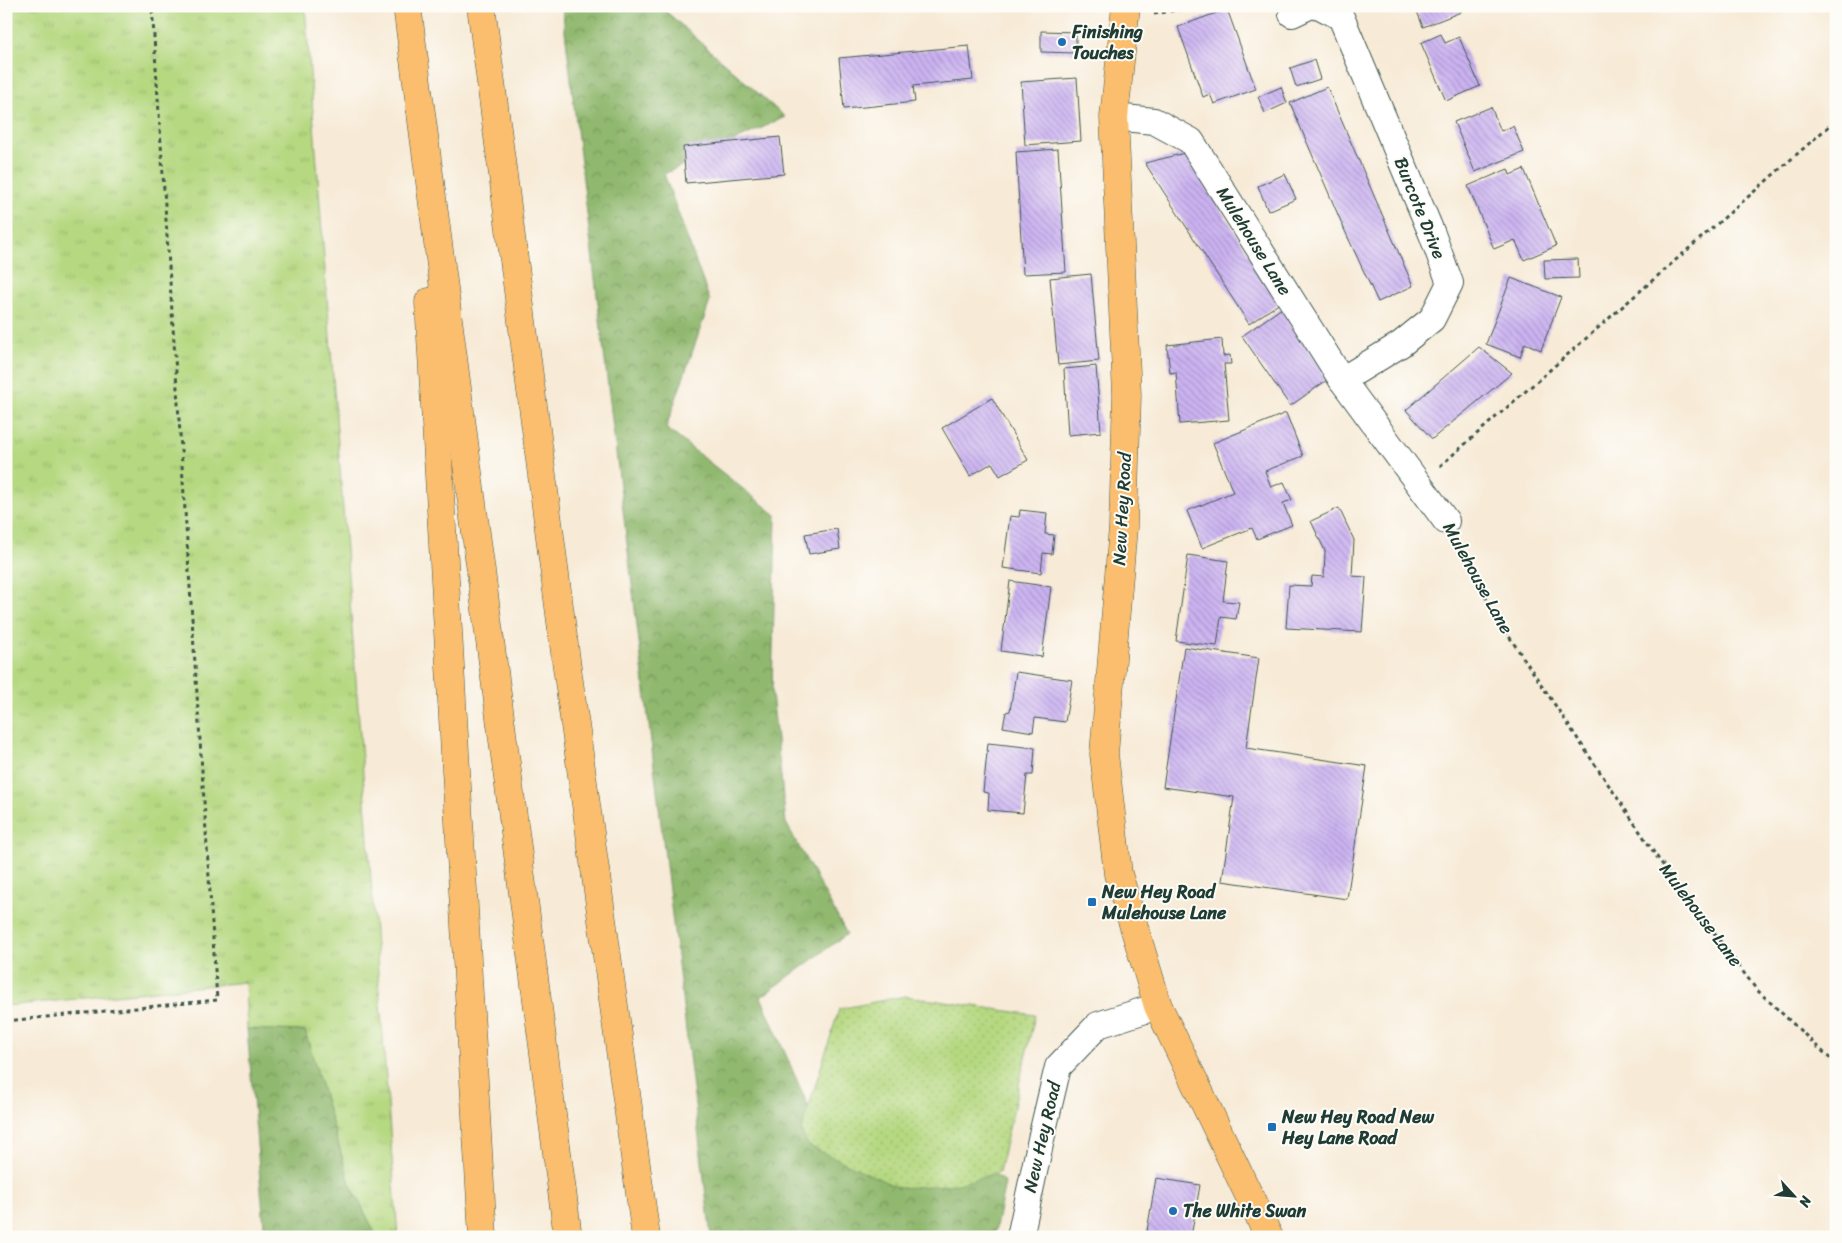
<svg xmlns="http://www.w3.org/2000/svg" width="1842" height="1243" font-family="Sriracha,sans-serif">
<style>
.grass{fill:url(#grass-tufts);stroke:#6a8a5a}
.forest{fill:url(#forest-crowns);stroke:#587a51}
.park{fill:url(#park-dots);stroke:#6a8a5a}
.building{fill:url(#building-back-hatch)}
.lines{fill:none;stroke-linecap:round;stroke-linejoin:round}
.street-casing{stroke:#3f574c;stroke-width:28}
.primary-casing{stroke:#3f574c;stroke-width:29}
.highway-casing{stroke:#3f574c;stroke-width:29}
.path{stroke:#3f574c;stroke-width:3;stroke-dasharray:4 4;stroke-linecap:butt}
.street{stroke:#fff;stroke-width:26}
.primary{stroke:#fbbe6e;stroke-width:28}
.highway{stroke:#fbbe6e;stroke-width:28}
.poi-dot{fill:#1f6fb2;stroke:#fdfcf7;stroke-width:2}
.labels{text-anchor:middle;stroke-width:4;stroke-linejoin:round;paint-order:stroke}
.poi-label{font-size:18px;font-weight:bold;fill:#1f3d34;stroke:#fdfcf7;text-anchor:start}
.street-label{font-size:18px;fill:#1f3d34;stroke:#fdfcf7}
</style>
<defs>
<pattern id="grass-tufts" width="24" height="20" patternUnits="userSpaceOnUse" patternTransform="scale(1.25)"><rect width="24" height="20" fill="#b5d880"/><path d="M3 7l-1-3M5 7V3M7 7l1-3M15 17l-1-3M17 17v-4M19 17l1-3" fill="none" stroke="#9bba6f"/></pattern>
<pattern id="forest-crowns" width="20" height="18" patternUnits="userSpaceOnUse" patternTransform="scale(1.25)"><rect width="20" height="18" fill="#90b86e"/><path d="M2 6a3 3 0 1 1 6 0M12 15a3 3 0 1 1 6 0" fill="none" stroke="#75975b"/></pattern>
<pattern id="park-dots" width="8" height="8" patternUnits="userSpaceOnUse" patternTransform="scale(1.25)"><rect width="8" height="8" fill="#b5d880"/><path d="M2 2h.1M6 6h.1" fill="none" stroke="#9bba6f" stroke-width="1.8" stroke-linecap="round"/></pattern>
<pattern id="building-back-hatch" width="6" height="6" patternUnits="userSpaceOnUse" patternTransform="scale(1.25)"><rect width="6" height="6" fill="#ccb3f2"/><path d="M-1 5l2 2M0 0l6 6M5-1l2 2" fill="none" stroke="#a593c5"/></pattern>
</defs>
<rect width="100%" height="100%" fill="#fdfcf7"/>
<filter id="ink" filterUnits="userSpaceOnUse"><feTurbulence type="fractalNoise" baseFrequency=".02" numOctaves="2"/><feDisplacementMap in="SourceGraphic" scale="10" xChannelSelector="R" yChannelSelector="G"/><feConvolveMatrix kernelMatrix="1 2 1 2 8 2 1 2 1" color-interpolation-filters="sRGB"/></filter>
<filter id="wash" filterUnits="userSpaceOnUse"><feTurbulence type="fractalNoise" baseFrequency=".0096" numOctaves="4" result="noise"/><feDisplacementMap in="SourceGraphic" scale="20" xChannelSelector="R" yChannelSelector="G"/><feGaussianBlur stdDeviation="1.12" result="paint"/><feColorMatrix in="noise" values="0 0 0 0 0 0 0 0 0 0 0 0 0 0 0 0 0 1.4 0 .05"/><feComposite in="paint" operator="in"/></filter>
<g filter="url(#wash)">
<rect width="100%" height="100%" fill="#f7ead6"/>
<polygon class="grass" points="6,6 305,6 398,1237 377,1237 350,1184 305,1032 247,1029 245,982 6,1006"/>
<g class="forest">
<polygon points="562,6 660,6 785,117 664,174 710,301 666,428 776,515 772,694 786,823 847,934 761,997 824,1143 991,1170 1005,1183 994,1237 711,1237"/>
<polygon points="247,1029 305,1031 350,1184 377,1237 265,1237"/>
</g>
<polygon class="park" points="905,996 1035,1015 999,1172 959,1184 899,1188 809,1146 801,1132 839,1009"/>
<g id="blocks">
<g class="building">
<polygon points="1415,6 1459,6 1461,12 1423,27"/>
<polygon points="1227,9 1256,89 1214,104 1210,94 1203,97 1178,27"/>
<polygon points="1041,31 1076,32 1076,53 1041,52"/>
<polygon points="1441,34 1445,43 1459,37 1480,86 1446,101 1421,43"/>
<polygon points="969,46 973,80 913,86 915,102 844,109 839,58"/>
<polygon points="1314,60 1320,79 1296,87 1290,68"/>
<polygon points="1077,78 1081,141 1025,145 1021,82"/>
<polygon points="1281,87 1287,103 1265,113 1258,97"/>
<polygon points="1327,87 1413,286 1378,302 1345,231 1290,103"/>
<polygon points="1491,107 1501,131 1513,126 1524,152 1475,172 1454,122"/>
<polygon points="780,137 784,174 686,183 683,147"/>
<polygon points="1058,149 1066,272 1023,274 1016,152"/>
<polygon points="1185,153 1280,303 1249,324 1145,163"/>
<polygon points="1508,169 1510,175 1524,169 1556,246 1524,260 1515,240 1494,249 1468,186"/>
<polygon points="1285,174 1296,199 1268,211 1258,186"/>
<polygon points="1578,259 1579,278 1545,279 1544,260"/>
<polygon points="1091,274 1099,361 1058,365 1050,278"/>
<polygon points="1511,278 1561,297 1541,350 1525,343 1520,357 1486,344"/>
<polygon points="1282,308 1330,378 1290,406 1242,336"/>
<polygon points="1222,339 1223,356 1230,355 1231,364 1224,364 1229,420 1180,424 1176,372 1170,373 1167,345"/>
<polygon points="1479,347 1512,373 1432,439 1406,410"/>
<polygon points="1096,366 1101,432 1068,435 1064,369"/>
<polygon points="992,398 1028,460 1000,476 992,463 970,476 942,428"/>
<polygon points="1286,413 1303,456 1265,471 1271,487 1284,482 1292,500 1283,503 1292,525 1257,539 1252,528 1202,548 1187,511 1233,492 1213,443"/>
<polygon points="1339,508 1354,540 1352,576 1366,577 1362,632 1286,628 1289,585 1311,586 1312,576 1324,577 1325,551 1311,521"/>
<polygon points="1020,510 1047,513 1045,534 1054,535 1052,554 1043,553 1041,573 1003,568 1010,516 1019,517"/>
<polygon points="837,529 840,549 809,554 805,534"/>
<polygon points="1188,555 1228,561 1223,601 1239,602 1236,619 1221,617 1217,646 1176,641"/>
<polygon points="1010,581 1051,587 1042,657 1001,651"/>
<polygon points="1184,647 1259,658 1246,748 1367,766 1347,899 1222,881 1234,797 1163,787"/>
<polygon points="1016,672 1072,680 1065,722 1035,718 1033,732 1003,727 1006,712 1010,711"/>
<polygon points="988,743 1035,748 1033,775 1027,775 1023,813 988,810 989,793 983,792"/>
<polygon points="1156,1178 1200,1185 1191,1237 1146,1237"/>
</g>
</g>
</g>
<g filter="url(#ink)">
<use href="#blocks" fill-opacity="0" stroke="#3f574c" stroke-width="1"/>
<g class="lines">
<defs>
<g id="street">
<polyline points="1320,6 1341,17 1432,234 1450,283 1432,319 1401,344 1342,380"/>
<polyline points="1292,14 1309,6"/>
<polyline points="1114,117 1154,121 1191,141 1342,380 1446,521"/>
<polyline points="1020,1237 1043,1130 1058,1067 1098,1025 1158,1006"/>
</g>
<polyline id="primary" points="1126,6 1114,117 1127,395 1123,527 1104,754 1118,874 1158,1006 1269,1237"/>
<g id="highway">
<polyline points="407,6 568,1237"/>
<polyline points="481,6 566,660 646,1237"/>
<polyline points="429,302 483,1237"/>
</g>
</defs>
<use href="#street" class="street-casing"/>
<use href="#primary" class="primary-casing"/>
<use href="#highway" class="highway-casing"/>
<g class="path">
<polyline points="1154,14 1201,6"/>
<polyline points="1440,466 1836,120"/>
<polyline points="1459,546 1498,620 1657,857 1756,989 1836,1064"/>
<polyline points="6,1021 217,1000 152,6"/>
</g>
<use href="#street" class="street"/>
<use href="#primary" class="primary"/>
<use href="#highway" class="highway"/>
</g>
</g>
<g class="poi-dot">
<circle cx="1062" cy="42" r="5"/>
<rect x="1087" y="897" width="10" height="10" rx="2.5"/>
<rect x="1267" y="1122" width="10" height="10" rx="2.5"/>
<circle cx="1173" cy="1211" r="5"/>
</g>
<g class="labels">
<g class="poi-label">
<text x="1072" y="38">Finishing<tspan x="1072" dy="21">Touches</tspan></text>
<text x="1102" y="898">New Hey Road<tspan x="1102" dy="21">Mulehouse Lane</tspan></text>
<text x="1282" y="1123">New Hey Road New<tspan x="1282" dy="21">Hey Lane Road</tspan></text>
<text x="1183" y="1217">The White Swan</text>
</g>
<g class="street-label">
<text transform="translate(1420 208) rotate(68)" y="6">Burcote Drive</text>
<text transform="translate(1254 241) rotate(58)" y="6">Mulehouse Lane</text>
<text transform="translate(1122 509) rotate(-87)" y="6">New Hey Road</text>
<text transform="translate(1478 578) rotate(61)" y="6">Mulehouse Lane</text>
<text transform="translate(1701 915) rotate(53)" y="6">Mulehouse Lane</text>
<text transform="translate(1042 1137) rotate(-77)" y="6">New Hey Road</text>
</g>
</g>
<rect width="1842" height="1243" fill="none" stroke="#fdfcf7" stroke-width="25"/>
<g transform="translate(1794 1196) rotate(116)" stroke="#fdfcf7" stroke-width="4" paint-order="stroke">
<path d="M0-4L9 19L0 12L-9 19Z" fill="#1f3d34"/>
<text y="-8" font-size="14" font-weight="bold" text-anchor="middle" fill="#1f3d34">N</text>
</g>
</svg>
